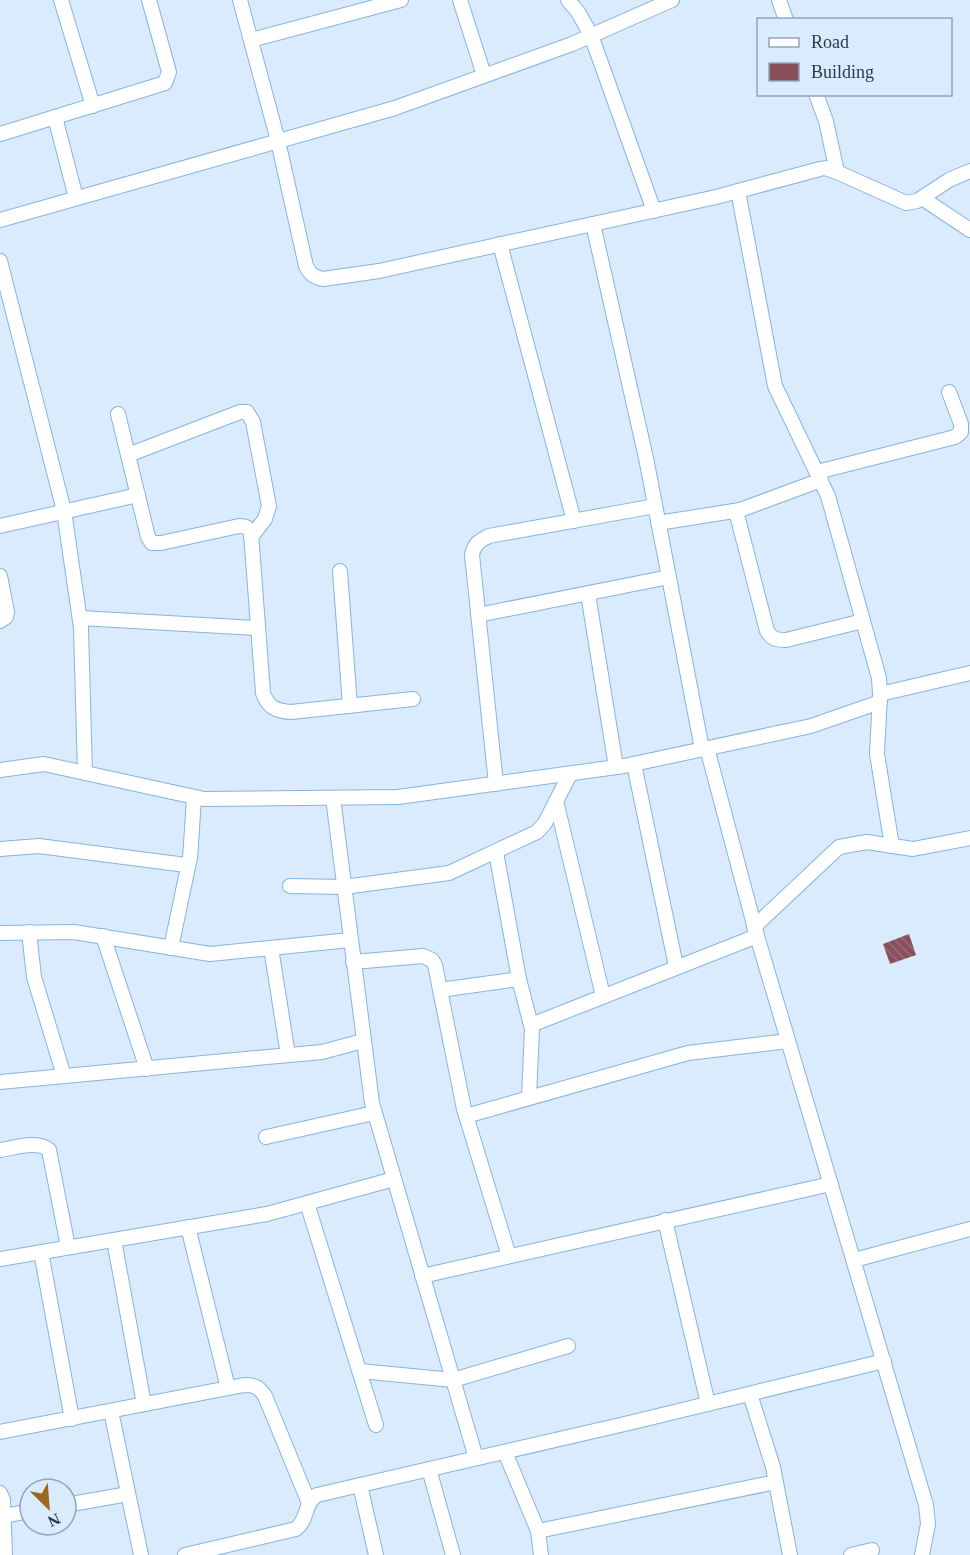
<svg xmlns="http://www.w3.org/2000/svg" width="970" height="1555" font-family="Georgia,serif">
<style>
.building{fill:url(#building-back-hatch)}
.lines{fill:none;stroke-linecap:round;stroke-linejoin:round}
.minor-casing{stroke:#87b4de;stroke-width:16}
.minor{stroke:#fff;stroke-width:14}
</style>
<defs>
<pattern id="building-back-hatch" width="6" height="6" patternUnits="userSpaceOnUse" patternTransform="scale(1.5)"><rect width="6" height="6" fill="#89505c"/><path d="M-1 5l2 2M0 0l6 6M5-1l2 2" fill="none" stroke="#966d77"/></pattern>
</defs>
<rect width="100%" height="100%" fill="#d9ebfd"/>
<polygon class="building" points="909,934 916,955 890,964 883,944"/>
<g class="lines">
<defs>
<g id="minor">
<polyline points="61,0 93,106"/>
<path d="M 240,0 L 278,141 L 306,266 C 310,274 314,277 323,279 L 379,271 L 716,197 L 820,169 L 825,168 L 837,172"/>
<polyline points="460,0 484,75"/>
<polyline points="568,0 578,12 591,35 654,211"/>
<polyline points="779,0 786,20"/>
<polyline points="251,40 401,0"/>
<polyline points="816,94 826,121 837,172 906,203 917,201 949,180 970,171"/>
<polyline points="55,117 76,198"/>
<polyline points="0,134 165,83 169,72 149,0"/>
<polyline points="738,191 775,386 828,496 879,678 880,694 877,754 892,846"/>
<polyline points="922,198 970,230"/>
<polyline points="0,220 395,108 572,44 672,0"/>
<polyline points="593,224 646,458 702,749"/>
<polyline points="500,244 574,521"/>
<polyline points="0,261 64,511 81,628 85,773"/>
<path d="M 118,414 L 148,537 L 152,543 L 161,543 L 239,526 C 246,526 248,527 251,533 L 263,693 C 268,708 277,711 291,712 L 413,699"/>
<polyline points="128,455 240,412 247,412 253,422 269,506 265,519 251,537"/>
<polyline points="817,472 955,437 961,432 961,424 949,392"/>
<path d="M 736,511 L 767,631 C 772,639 776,640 786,640 L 863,621"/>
<polyline points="658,523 740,510 821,480"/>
<polyline points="0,526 138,495"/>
<polyline points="340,571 350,706"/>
<polyline points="0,576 7,612 6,617 0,621"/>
<polyline points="588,594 616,767"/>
<polyline points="478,615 669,577"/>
<polyline points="80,618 258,628"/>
<polyline points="880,694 970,673"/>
<polyline points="707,748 757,936 926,1505 928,1524 922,1555"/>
<polyline points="634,764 676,966"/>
<polyline points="0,770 44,764 204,799 398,797 624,766 811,726 880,702"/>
<path d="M 496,784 L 472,555 C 474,544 479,541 489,536 L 655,506"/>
<polyline points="333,798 372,1103 476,1458"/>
<polyline points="556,801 603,996"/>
<polyline points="0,849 39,846 186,865 190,859 194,798"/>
<polyline points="496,852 519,979 532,1029 529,1097"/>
<polyline points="290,886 344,887 449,873 537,832 545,823 570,774"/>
<polyline points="754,927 839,847 867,842 913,849 970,838"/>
<polyline points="29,932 34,977 64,1076"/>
<polyline points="0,933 74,932 210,954 350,940"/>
<polyline points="103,936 147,1069"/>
<polyline points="171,948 189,862"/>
<polyline points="271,948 288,1055"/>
<polyline points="353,962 423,956 432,960 435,965 464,1109 509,1256"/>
<polyline points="440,990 519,979"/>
<polyline points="531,1025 757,936"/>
<polyline points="0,1082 322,1052 363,1041"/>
<polyline points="466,1116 688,1053 788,1041"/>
<polyline points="266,1137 374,1113"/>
<path d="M 0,1150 C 15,1148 37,1140 49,1150 L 68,1247"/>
<polyline points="307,1203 376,1425"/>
<polyline points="665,1220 708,1404"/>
<polyline points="188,1227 228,1388"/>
<polyline points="114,1240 144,1404"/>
<polyline points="41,1252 72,1419"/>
<polyline points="0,1259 267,1214 394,1179"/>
<polyline points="854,1260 970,1229"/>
<polyline points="422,1276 831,1184"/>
<polyline points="360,1371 453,1380 568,1346"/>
<polyline points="750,1394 773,1467 790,1555"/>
<polyline points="111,1411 141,1555"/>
<path d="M 0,1432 L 244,1385 C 255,1385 259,1387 265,1396 L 309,1503"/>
<polyline points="505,1452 538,1531 541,1555"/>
<polyline points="429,1469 453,1555"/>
<polyline points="360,1485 376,1555"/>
<polyline points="0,1493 3,1500 5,1555"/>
<polyline points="66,1505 128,1494"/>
<polyline points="4,1516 30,1511"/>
<polyline points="538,1531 776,1482"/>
<path d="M 185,1555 L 296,1529 C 308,1520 304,1503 317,1495 L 629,1423 L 884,1361"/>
<polyline points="851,1555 872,1550"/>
</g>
</defs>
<use href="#minor" class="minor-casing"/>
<use href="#minor" class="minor"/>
</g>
<rect x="757" y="18" width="195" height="78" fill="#d9ebfd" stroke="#92a5b6" stroke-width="1.5"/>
<rect x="769" y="38" width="30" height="9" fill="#ffffff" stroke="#92a5b6" stroke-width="1.5"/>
<text x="811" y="48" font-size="18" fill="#283b4c">Road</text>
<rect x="769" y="63" width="30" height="18" fill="#89505c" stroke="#92a5b6" stroke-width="1.5"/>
<text x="811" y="78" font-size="18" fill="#283b4c">Building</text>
<g transform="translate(48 1507) rotate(155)"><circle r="28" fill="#d9ebfd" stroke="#92a5b6" stroke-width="1.5"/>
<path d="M0-4.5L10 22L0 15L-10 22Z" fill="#9d6621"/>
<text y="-9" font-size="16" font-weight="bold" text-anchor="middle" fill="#283b4c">N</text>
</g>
</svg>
